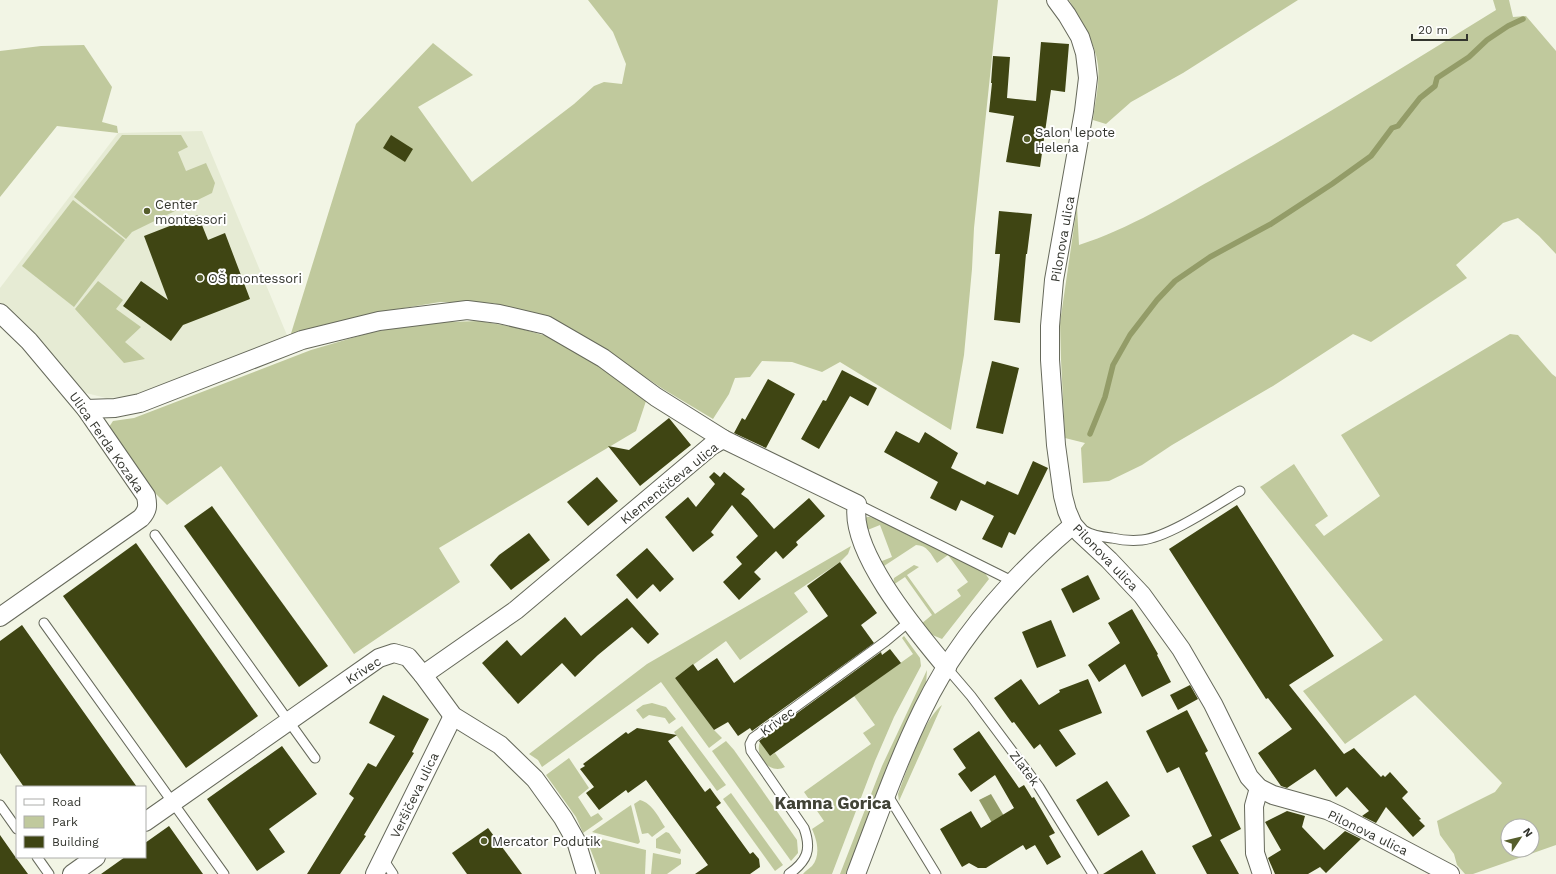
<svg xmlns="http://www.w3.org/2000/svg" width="1556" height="874" font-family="'Work Sans',sans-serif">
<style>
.built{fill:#e6ebd4}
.green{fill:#c0c99d;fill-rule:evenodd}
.water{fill:#939c68}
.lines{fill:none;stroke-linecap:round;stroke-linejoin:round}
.stream{stroke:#939c68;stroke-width:5.5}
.building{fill:#3f4513}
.service-casing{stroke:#66695b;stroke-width:11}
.minor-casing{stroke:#66695b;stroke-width:20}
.service{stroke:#fff;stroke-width:9}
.minor{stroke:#fff;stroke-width:18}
.poi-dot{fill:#565e2c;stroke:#fff;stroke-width:1.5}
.labels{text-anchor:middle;stroke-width:4;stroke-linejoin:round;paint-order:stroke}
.poi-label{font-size:13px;fill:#33352e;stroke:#fff;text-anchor:start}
.street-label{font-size:13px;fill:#33352e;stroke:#fff}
.district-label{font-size:17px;font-weight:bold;fill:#414336;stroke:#fff}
</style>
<rect width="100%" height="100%" fill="#f2f5e5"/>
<polygon class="built" points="202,131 289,340 166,387 131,396 106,398 86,393 72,383 0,309 0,288 118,133"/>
<g class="green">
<polygon points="588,0 998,0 974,228 972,269 964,355 951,430 840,362 822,372 792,362 762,361 750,377 735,378 729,394 713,419 663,389 601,347 534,314 493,303 440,302 392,310 324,327 289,340 356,124 433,43 473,75 418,107 472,182 574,104 594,86 604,82 622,84 626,64 613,32"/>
<path d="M 1069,0 L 1298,0 L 1183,73 L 1131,102 L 1106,124 L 1093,120 C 1095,102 1100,83 1098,65 C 1095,41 1080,20 1069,0 Z"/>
<path d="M 1493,0 L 1509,0 L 1513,17 L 1526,16 L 1556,51 L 1556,254 L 1539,236 L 1518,218 L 1503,223 L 1456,265 L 1467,278 L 1371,342 L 1353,334 L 1273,386 L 1172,445 L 1142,465 L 1109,481 L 1083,483 L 1081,448 L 1085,443 L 1065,438 L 1061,360 L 1060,323 L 1077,206 L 1079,245 C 1129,229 1176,200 1222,174 C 1315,122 1405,66 1496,10 Z"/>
<polygon points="84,45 112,87 102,122 117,126 118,133 57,126 0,197 0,51 41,46"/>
<polygon points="122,135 181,135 188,147 178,152 186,171 206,163 215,183 212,193 132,232 126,239 74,197"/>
<polygon points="73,200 125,240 74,307 22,266"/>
<polygon points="98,281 123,300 116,309 141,327 125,342 145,359 124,363 75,309"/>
<polygon points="479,321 514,327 550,337 596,361 647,398 636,431 439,548 460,582 354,654 221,466 167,505 150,488 111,438 109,427 113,421 134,418 311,350 369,333 419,323"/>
<path d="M 1510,334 L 1518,335 L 1552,374 L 1556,377 L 1556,845 L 1473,874 L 1465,874 L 1457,865 L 1454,854 L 1440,835 L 1437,821 L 1495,792 L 1502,783 L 1415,695 L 1345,744 L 1303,691 L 1383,640 L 1260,487 L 1294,464 L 1328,516 L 1315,525 L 1324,536 L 1380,496 L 1341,435 ZM 1508,826 L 1532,826 L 1532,850 L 1508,850 Z"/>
<path d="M 867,517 L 870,517 L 882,521 L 985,573 L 989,579 L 942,639 L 930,634 L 921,624 L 932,615 L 905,577 L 893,585 L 894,578 L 914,565 L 919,567 L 907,575 L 935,614 L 961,596 L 957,590 L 968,582 L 948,555 L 937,563 C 931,554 927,545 916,545 L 884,566 L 881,566 L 877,563 L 892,557 L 880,525 L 865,531 L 864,520 Z"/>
<polygon points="851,546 848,554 840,562 794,593 808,612 740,660 726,641 675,678 714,730 722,738 709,748 661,682 542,767 538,760 529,754 647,664"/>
<path d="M 904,636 L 920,658 L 921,666 L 894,717 L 875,761 L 832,874 L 803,874 C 805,871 809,869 812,866 C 821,855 817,840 812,829 L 824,821 L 804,792 L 871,744 L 863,733 L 875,725 L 854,696 L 913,654 L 902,638 Z"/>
<polygon points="927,670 926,684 887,768 846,874 840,874 882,766"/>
<polygon points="652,703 666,707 676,719 669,724 665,718 649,715 643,719 636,710 643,705"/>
<path d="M 942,705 L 899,801 L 898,794 C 907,770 923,720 942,705 Z"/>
<polygon points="682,726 726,785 717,791 674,732"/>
<polygon points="726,741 734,750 797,840 798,853 791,861 712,751"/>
<path d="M 760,742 L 770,756 L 775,753 L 785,767 C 770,775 754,756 760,742 Z"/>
<polygon points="569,758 589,788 578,797 591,817 598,813 603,819 583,833 576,817 546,775"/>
<polygon points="731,793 783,865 775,871 723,799"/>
<path d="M 640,800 C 652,803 659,818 665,827 L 652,837 L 648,833 L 642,834 L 634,804 Z"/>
<polygon points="631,805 640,842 638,844 592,832"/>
<polygon points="666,832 669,833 681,850 680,854 656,848 656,839"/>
<polygon points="589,836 646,850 645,874 600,874 586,838"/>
<polygon points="653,853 681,859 681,864 667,874 651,874"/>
</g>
<polygon class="water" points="991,794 1004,816 992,823 979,800"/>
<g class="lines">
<polyline class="stream" points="1090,434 1105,397 1113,365 1130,335 1157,300 1175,281 1210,257 1271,224 1332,184 1371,156 1392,128 1398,126 1420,98 1435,86 1437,78 1469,57 1487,40 1508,26 1523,19"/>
</g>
<g class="building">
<polygon points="1041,42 1069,44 1065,92 1051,90 1040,167 1006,162 1014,116 989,112 992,83 991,83 993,56 1010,57 1007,98 1036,101"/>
<polygon points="391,135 413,149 405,162 383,148"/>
<polygon points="999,211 1032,214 1027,254 1026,254 1020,323 994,320 1000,254 995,254"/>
<polygon points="198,215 208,240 225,233 250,299 183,325 171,341 123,306 141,281 168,300 144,236"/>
<polygon points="992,361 1019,368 1003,434 976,428"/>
<polygon points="842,370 877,388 868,406 850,396 819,449 801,439 823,400 826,401"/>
<polygon points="768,379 795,394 766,448 734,433 742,418 745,420"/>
<polygon points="669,418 691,445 640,486 608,446 629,450"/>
<polygon points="896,431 919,443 925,432 958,453 951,468 985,485 987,481 1018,495 1033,461 1048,468 1015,535 1009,532 1002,548 982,539 994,516 961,500 956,511 930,498 938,482 884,452"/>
<polygon points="714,472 720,477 724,472 745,489 741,494 748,499 774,529 809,498 825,516 796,542 798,545 783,559 776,551 754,572 761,579 739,600 723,582 742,564 736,557 758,536 732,505 711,532 714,535 693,552 665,517 688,497 696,507 715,484 709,477"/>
<polygon points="597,477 618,501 588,526 567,502"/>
<polygon points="1237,505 1334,656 1289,685 1344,754 1354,748 1381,777 1383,775 1385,777 1390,772 1408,792 1402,798 1421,819 1419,820 1425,826 1413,837 1386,807 1376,823 1362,816 1369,811 1347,787 1336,797 1315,769 1287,788 1281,786 1258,753 1292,729 1268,698 1266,699 1169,549"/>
<polygon points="212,506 328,666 299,687 184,526"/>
<polygon points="529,533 550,560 511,590 490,565 499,555"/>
<polygon points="136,543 258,716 186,768 63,596"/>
<polygon points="647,548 674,579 660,592 653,584 637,599 616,575"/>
<polygon points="840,562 877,613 861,625 874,643 752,731 750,728 738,736 728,722 714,730 675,678 693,664 698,671 717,658 734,683 828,616 807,586"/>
<polygon points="1088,575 1100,599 1073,613 1061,589"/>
<polygon points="627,598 659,634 648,644 632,627 598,655 575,677 562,663 518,704 482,663 507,640 521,656 565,617 581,636"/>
<polygon points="1132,609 1158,654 1157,655 1171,682 1142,697 1125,664 1099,682 1088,665 1120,643 1108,623"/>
<polygon points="1051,620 1066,656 1037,668 1022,632"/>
<polygon points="22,625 112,752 137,787 24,787 0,753 0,641"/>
<polygon points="890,649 901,663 770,756 759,741 881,652 882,655"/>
<polygon points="1021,679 1039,705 1060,692 1059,690 1088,679 1102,713 1059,730 1076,754 1056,767 1040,744 1034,749 1014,722 1012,723 994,698"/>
<polygon points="1190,685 1198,699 1178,710 1170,695"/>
<polygon points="383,695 429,719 412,752 414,753 364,835 366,836 340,874 307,874 354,798 349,794 368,763 376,767 395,736 369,723"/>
<polygon points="1187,710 1208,751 1205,753 1241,829 1220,840 1239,874 1207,874 1192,846 1212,836 1179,767 1167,773 1146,731"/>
<polygon points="637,728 677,735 668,741 705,792 710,788 715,795 721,803 716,807 750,854 753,852 759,859 760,867 750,874 695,874 708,865 646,780 628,793 626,790 599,810 586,793 594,787 580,769 585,766 583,764 626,732 628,734"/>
<polygon points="979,731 1019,788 1024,785 1032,798 1034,797 1055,833 1049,836 1061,857 1047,865 1035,845 1026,850 1023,845 986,868 978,868 969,863 962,867 940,829 971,811 981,828 1014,808 995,775 971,792 958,774 966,768 953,749"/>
<polygon points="282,746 317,794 269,829 285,852 257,871 207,799"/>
<polygon points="1107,781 1130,816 1098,836 1076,800"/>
<polygon points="1287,811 1305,816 1302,827 1324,850 1345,831 1361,839 1326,873 1320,867 1308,874 1275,874 1268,858 1281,850 1265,822"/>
<polygon points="169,826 203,874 101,874 125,857 145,857 145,843"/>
<polygon points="488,828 522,874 467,874 452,853"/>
<polygon points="0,835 14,855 28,874 0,874"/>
<polygon points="1142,850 1156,874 1103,874"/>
</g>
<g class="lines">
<defs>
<g id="service">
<polyline points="857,504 1012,581"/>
<path d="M 1085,531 C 1093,536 1103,537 1112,538 C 1121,540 1132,541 1142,540 C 1169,537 1216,505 1240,491"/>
<polyline points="155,535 315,758"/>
<polyline points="44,623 224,874"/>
<polyline points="947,668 971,696 1039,787 1093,874"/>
<polyline points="887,794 936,874"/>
<polyline points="0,805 17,829"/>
<polyline points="37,857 49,874"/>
<polyline points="383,859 393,874"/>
<path d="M 789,874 C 807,861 812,850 804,828 L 751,751 L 750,744 L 753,738 L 886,641 L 910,621"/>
</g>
<g id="minor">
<polyline points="1056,0 1067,15 1080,37 1085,53 1088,78 1084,111 1054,280 1050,326 1050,360 1056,445 1063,496 1067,511 1073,525 1081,534 1109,560 1142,595 1181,649 1213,704 1249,777 1259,788 1273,795 1327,810 1340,816 1450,874"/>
<path d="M 0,313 L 29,341 L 86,409 L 146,496 C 148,506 148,510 141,518 L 0,617"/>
<polyline points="86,409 115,408 140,403 302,340 379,321 467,310 499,314 546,325 603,358 656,397 723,439"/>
<path d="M 423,675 L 516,610 L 711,446 L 723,439 L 857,504 C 848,551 918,633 947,668"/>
<polyline points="1259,788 1254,806 1255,853 1262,874"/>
<polyline points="145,822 379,658 394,653 408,657 423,675 453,716 500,745 535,779 563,818 576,841 586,874"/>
<polyline points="72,874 96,857"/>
<polyline points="375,874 453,716"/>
<path d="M 856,874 C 877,819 897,762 923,709 C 958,637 1013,576 1073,525"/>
</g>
</defs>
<use href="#service" class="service-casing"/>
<use href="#minor" class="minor-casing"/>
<use href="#service" class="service"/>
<use href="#minor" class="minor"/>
</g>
<g class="poi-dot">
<circle cx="1027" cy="139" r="4"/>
<circle cx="147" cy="211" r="4"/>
<circle cx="200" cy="278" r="4"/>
<circle cx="484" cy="841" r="4"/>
</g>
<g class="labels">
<g class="poi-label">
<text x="1035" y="137">Salon lepote<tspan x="1035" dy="15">Helena</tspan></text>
<text x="155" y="209">Center<tspan x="155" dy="15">montessori</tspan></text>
<text x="208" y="283">OŠ montessori</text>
<text x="492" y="846">Mercator Podutik</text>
</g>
<g class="street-label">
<text transform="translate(1062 239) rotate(-80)" y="5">Pilonova ulica</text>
<text transform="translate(107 442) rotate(55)" y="5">Ulica Ferda Kozaka</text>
<text transform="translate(669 483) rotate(-39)" y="5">Klemenčičeva ulica</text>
<text transform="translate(1106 557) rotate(46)" y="5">Pilonova ulica</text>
<text transform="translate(363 670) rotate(-33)" y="5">Krivec</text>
<text transform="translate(777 721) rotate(-36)" y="5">Krivec</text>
<text transform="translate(1025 768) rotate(53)" y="5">Zlatek</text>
<text transform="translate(414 795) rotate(-64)" y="5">Veršičeva ulica</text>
<text transform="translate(1368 832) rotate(26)" y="5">Pilonova ulica</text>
</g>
<g class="district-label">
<text x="833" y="809">Kamna Gorica</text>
</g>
</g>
<rect x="16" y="786" width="130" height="72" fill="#ffffff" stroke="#adaeab"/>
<rect x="24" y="799" width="20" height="6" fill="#ffffff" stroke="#adaeab"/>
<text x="52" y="806" font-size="12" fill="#33352e">Road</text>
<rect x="24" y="816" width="20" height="12" fill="#c0c99d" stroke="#adaeab"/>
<text x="52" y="826" font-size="12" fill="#33352e">Park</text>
<rect x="24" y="836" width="20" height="12" fill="#3f4513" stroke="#adaeab"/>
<text x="52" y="846" font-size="12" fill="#33352e">Building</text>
<g transform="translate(1520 838) rotate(55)"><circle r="19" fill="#ffffff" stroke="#adaeab"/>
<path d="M0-3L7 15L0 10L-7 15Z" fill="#565e2c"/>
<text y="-6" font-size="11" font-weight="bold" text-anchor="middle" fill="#33352e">N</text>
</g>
<path d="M1412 34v6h55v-6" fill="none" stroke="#33352e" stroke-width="2"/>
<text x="1418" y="34" font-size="12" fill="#33352e" stroke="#ffffff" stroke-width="3" paint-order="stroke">20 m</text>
</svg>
